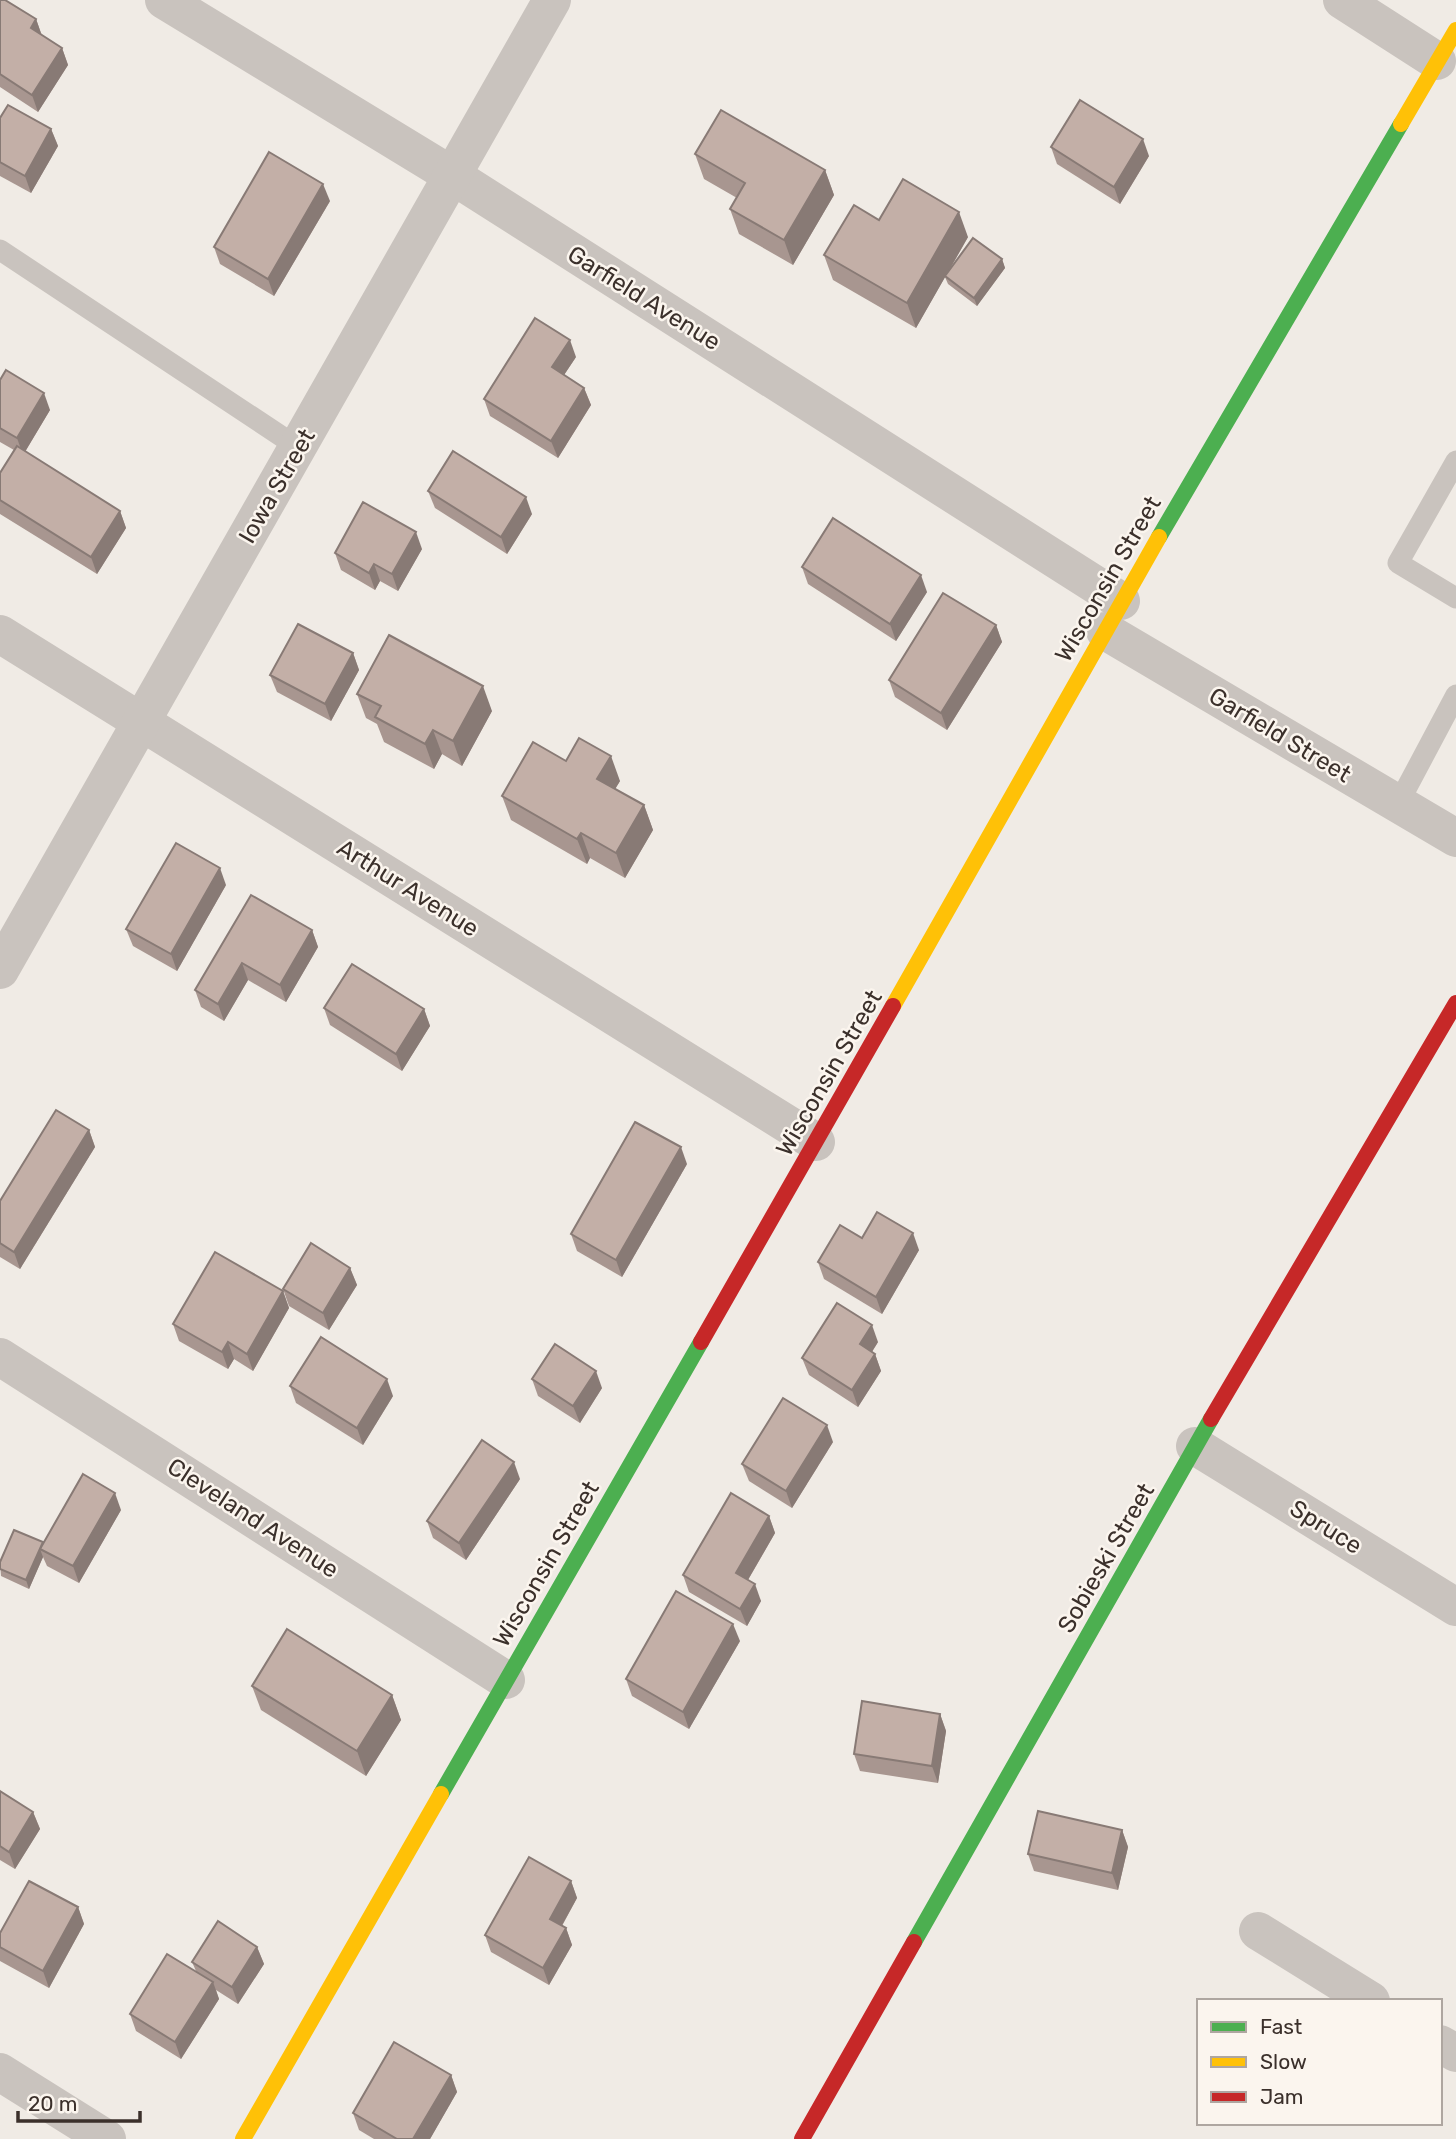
<svg xmlns="http://www.w3.org/2000/svg" width="1456" height="2139" font-family="Rubik,sans-serif">
<style>
.lines{fill:none;stroke-linecap:round;stroke-linejoin:round}
.lane{stroke:#c9c3be;stroke-width:21}
.street{stroke:#c9c3be;stroke-width:38}
.fast{stroke:#4caf50;stroke-width:16}
.slow{stroke:#ffc107;stroke-width:16}
.jam{stroke:#c62828;stroke-width:16}
.wall{fill:#a89690}
.shaded-wall{fill:#887a75}
.building{fill:#c3afa7;stroke:#887a75;stroke-width:2}
.labels{text-anchor:middle;stroke-width:5;stroke-linejoin:round;paint-order:stroke}
.street-label{font-size:24px;fill:#3b302b;stroke:#fbf5ee}
</style>
<rect width="100%" height="100%" fill="#f0ebe5"/>
<g class="lines">
<g class="lane">
<polyline points="0,250 299,448"/>
<polyline points="1456,461 1398,563 1456,598"/>
<polyline points="1398,804 1456,695"/>
</g>
<g class="street">
<polyline points="164,0 453,176 1121,601"/>
<polyline points="1342,0 1437,61"/>
<polyline points="1105,631 1456,838"/>
<polyline points="0,634 816,1142"/>
<polyline points="0,970 552,0"/>
<polyline points="0,1357 506,1680"/>
<polyline points="1195,1446 1456,1607"/>
<polyline points="1258,1931 1371,2001"/>
<polyline points="1440,2044 1456,2053"/>
<polyline points="0,2072 107,2139"/>
</g>
<g class="fast">
<polyline points="1159,537 1401,124"/>
<polyline points="441,1794 701,1342"/>
<polyline points="914,1942 1211,1419"/>
</g>
<g class="slow">
<polyline points="1401,124 1456,30"/>
<polyline points="893,1006 1159,537"/>
<polyline points="243,2139 441,1794"/>
</g>
<g class="jam">
<polyline points="701,1342 893,1006"/>
<polyline points="1211,1419 1456,1003"/>
<polyline points="802,2139 914,1942"/>
</g>
</g>
<g class="wall">
<polygon points="0,0 36,19 42,36 62,48 68,65 38,112 0,87"/>
<polygon points="0,118 51,129 58,146 31,193 0,176"/>
<polygon points="1051,147 1149,156 1120,204 1057,164"/>
<polygon points="695,154 825,170 834,195 793,265 739,234 730,209 737,198 704,179"/>
<polygon points="330,201 274,296 220,264 214,247"/>
<polygon points="879,220 968,237 950,269 1002,259 1005,268 977,306 948,284 945,277 916,328 833,280 824,255"/>
<polygon points="576,357 564,375 584,388 591,405 558,458 490,416 484,399"/>
<polygon points="0,380 50,410 25,452 120,511 126,528 97,574 0,514 0,473 14,450 0,442"/>
<polygon points="428,491 532,514 507,554 435,508"/>
<polygon points="422,549 398,591 380,581 375,590 341,570 335,553"/>
<polygon points="802,567 927,592 896,641 808,584"/>
<polygon points="996,625 1002,642 947,730 895,697 889,680"/>
<polygon points="353,653 359,670 331,721 277,692 270,675"/>
<polygon points="357,694 492,711 462,766 442,754 434,769 384,742 377,724 366,718"/>
<polygon points="566,761 620,781 615,789 644,805 653,830 625,878 590,858 587,864 511,820 502,796"/>
<polygon points="226,885 177,971 133,946 126,929"/>
<polygon points="251,895 312,930 318,947 286,1002 248,980 224,1021 201,1007 195,990"/>
<polygon points="324,1008 424,1009 430,1026 402,1071 330,1025"/>
<polygon points="89,1130 95,1147 20,1269 0,1257 0,1201"/>
<polygon points="687,1164 622,1277 577,1251 571,1234"/>
<polygon points="862,1238 919,1250 882,1314 824,1279 818,1262"/>
<polygon points="350,1268 357,1285 329,1330 289,1306 283,1289"/>
<polygon points="283,1291 289,1308 253,1371 234,1359 228,1369 179,1341 173,1324"/>
<polygon points="878,1342 872,1352 875,1354 881,1371 858,1407 809,1375 802,1358"/>
<polygon points="532,1379 602,1388 580,1423 538,1396"/>
<polygon points="290,1386 393,1396 363,1445 296,1403"/>
<polygon points="833,1442 792,1508 749,1481 742,1464"/>
<polygon points="520,1479 466,1560 433,1538 427,1521"/>
<polygon points="121,1510 79,1583 47,1566 43,1557 29,1589 1,1576 0,1562 43,1542 43,1544"/>
<polygon points="769,1516 775,1533 748,1580 761,1601 747,1626 689,1592 683,1575"/>
<polygon points="740,1641 689,1729 632,1696 626,1679"/>
<polygon points="252,1686 392,1695 401,1720 366,1776 261,1710"/>
<polygon points="940,1714 946,1731 938,1783 860,1771 854,1754"/>
<polygon points="0,1791 33,1812 40,1829 15,1869 0,1860"/>
<polygon points="1122,1830 1128,1847 1118,1890 1034,1871 1028,1854"/>
<polygon points="571,1881 577,1898 562,1926 566,1928 572,1945 549,1985 491,1952 485,1935"/>
<polygon points="78,1907 84,1924 49,1988 0,1961 0,1933"/>
<polygon points="257,1947 264,1964 238,2004 216,1990 219,1999 181,2059 136,2031 130,2014 196,1971 192,1962"/>
<polygon points="451,2075 457,2092 430,2139 374,2139 359,2130 353,2113"/>
</g>
<g class="shaded-wall">
<polygon points="36,19 42,36 31,28"/>
<polygon points="62,48 68,65 38,112 32,95"/>
<polygon points="51,129 58,146 31,193 25,176"/>
<polygon points="1143,139 1149,156 1120,204 1114,187"/>
<polygon points="825,170 834,195 793,265 784,240"/>
<polygon points="323,184 330,201 274,296 268,279"/>
<polygon points="959,212 968,237 916,328 907,303"/>
<polygon points="1002,259 1005,268 977,306 974,298"/>
<polygon points="570,340 576,357 558,384 552,367"/>
<polygon points="584,388 591,405 558,458 551,441"/>
<polygon points="44,393 50,410 23,455 17,438"/>
<polygon points="526,497 532,514 507,554 501,537"/>
<polygon points="120,511 126,528 97,574 91,557"/>
<polygon points="416,532 422,549 398,591 392,574"/>
<polygon points="374,564 380,581 375,590 369,573"/>
<polygon points="921,575 927,592 896,641 890,624"/>
<polygon points="996,625 1002,642 947,730 941,713"/>
<polygon points="353,653 359,670 331,721 325,704"/>
<polygon points="483,686 492,711 462,766 453,741"/>
<polygon points="433,730 442,754 434,769 425,744"/>
<polygon points="611,756 620,781 606,804 597,779"/>
<polygon points="644,805 653,830 625,878 616,853"/>
<polygon points="581,833 590,858 587,864 577,839"/>
<polygon points="220,868 226,885 177,971 171,954"/>
<polygon points="312,930 318,947 286,1002 280,985"/>
<polygon points="242,963 248,980 224,1021 218,1004"/>
<polygon points="424,1009 430,1026 402,1071 396,1054"/>
<polygon points="89,1130 95,1147 20,1269 14,1252"/>
<polygon points="681,1147 687,1164 622,1277 616,1260"/>
<polygon points="913,1233 919,1250 882,1314 876,1297"/>
<polygon points="350,1268 357,1285 329,1330 323,1313"/>
<polygon points="283,1291 289,1308 253,1371 247,1354"/>
<polygon points="872,1325 878,1342 866,1361 860,1344"/>
<polygon points="228,1342 234,1359 228,1369 222,1352"/>
<polygon points="875,1354 881,1371 858,1407 852,1390"/>
<polygon points="596,1371 602,1388 580,1423 573,1406"/>
<polygon points="387,1379 393,1396 363,1445 357,1428"/>
<polygon points="827,1425 833,1442 792,1508 786,1491"/>
<polygon points="514,1462 520,1479 466,1560 459,1543"/>
<polygon points="115,1493 121,1510 79,1583 73,1566"/>
<polygon points="769,1516 775,1533 742,1590 736,1573"/>
<polygon points="43,1542 46,1551 40,1549 43,1557 29,1589 26,1580"/>
<polygon points="755,1584 761,1601 747,1626 740,1609"/>
<polygon points="733,1624 740,1641 689,1729 683,1712"/>
<polygon points="392,1695 401,1720 366,1776 357,1751"/>
<polygon points="940,1714 946,1731 938,1783 932,1766"/>
<polygon points="33,1812 40,1829 15,1869 9,1852"/>
<polygon points="1122,1830 1128,1847 1118,1890 1112,1873"/>
<polygon points="571,1881 577,1898 556,1936 550,1919"/>
<polygon points="78,1907 84,1924 49,1988 43,1971"/>
<polygon points="566,1928 572,1945 549,1985 543,1968"/>
<polygon points="257,1947 264,1964 238,2004 232,1987"/>
<polygon points="213,1982 219,1999 181,2059 175,2042"/>
<polygon points="451,2075 457,2092 430,2139 413,2139"/>
</g>
<g class="building">
<polygon points="0,0 5,0 36,19 31,28 62,48 32,95 0,74"/>
<polygon points="1080,100 1143,139 1114,187 1051,147"/>
<polygon points="8,105 51,129 25,176 0,162 0,118"/>
<polygon points="721,110 825,170 784,240 730,209 745,183 695,154"/>
<polygon points="269,152 323,184 268,279 214,247"/>
<polygon points="903,179 959,212 907,303 824,255 854,205 879,220"/>
<polygon points="973,238 1002,259 974,298 945,276"/>
<polygon points="535,318 570,340 552,367 584,388 551,441 484,399"/>
<polygon points="6,370 44,393 17,438 0,428 0,380"/>
<polygon points="17,446 120,511 91,557 0,500 0,473"/>
<polygon points="453,451 526,497 501,537 428,491"/>
<polygon points="363,502 416,532 392,574 374,564 369,573 335,553"/>
<polygon points="833,518 921,575 890,624 802,567"/>
<polygon points="943,593 996,625 941,713 889,680"/>
<polygon points="298,624 353,653 325,704 270,675"/>
<polygon points="389,635 483,686 453,741 433,730 425,744 375,717 381,706 357,694"/>
<polygon points="579,738 611,756 597,779 644,805 616,853 581,833 577,839 502,796 533,742 566,761"/>
<polygon points="176,843 220,868 171,954 126,929"/>
<polygon points="251,895 312,930 280,985 242,963 218,1004 195,990"/>
<polygon points="352,964 424,1009 396,1054 324,1008"/>
<polygon points="56,1110 89,1130 14,1252 0,1243 0,1201"/>
<polygon points="635,1122 681,1147 616,1260 571,1234"/>
<polygon points="877,1212 913,1233 876,1297 818,1262 840,1225 862,1238"/>
<polygon points="311,1243 350,1268 323,1313 283,1289"/>
<polygon points="215,1252 283,1291 247,1354 228,1342 222,1352 173,1324"/>
<polygon points="837,1303 872,1325 860,1344 875,1354 852,1390 802,1358"/>
<polygon points="321,1337 387,1379 357,1428 290,1386"/>
<polygon points="555,1344 596,1371 573,1406 532,1379"/>
<polygon points="783,1398 827,1425 786,1491 742,1464"/>
<polygon points="482,1440 514,1462 459,1543 427,1521"/>
<polygon points="83,1474 115,1493 73,1566 40,1549"/>
<polygon points="731,1493 769,1516 736,1573 755,1584 740,1609 683,1575"/>
<polygon points="14,1530 43,1542 26,1580 0,1569 0,1562"/>
<polygon points="676,1591 733,1624 683,1712 626,1679"/>
<polygon points="287,1629 392,1695 357,1751 252,1686"/>
<polygon points="862,1701 940,1714 932,1766 854,1754"/>
<polygon points="0,1791 33,1812 9,1852 0,1846"/>
<polygon points="1038,1811 1122,1830 1112,1873 1028,1854"/>
<polygon points="529,1857 571,1881 550,1919 566,1928 543,1968 485,1935"/>
<polygon points="29,1881 78,1907 43,1971 0,1947 0,1933"/>
<polygon points="218,1921 257,1947 232,1987 192,1962"/>
<polygon points="167,1954 213,1982 175,2042 130,2014"/>
<polygon points="394,2042 451,2075 413,2139 397,2139 353,2113"/>
</g>
<g class="labels">
<g class="street-label">
<text transform="translate(644 298) rotate(32)" y="8">Garfield Avenue</text>
<text transform="translate(277 486) rotate(-60)" y="8">Iowa Street</text>
<text transform="translate(1108 579) rotate(-60)" y="8">Wisconsin Street</text>
<text transform="translate(1280 735) rotate(31)" y="8">Garfield Street</text>
<text transform="translate(408 888) rotate(32)" y="8">Arthur Avenue</text>
<text transform="translate(829 1073) rotate(-60)" y="8">Wisconsin Street</text>
<text transform="translate(253 1518) rotate(33)" y="8">Cleveland Avenue</text>
<text transform="translate(1326 1527) rotate(32)" y="8">Spruce</text>
<text transform="translate(1106 1558) rotate(-60)" y="8">Sobieski Street</text>
<text transform="translate(546 1564) rotate(-60)" y="8">Wisconsin Street</text>
</g>
</g>
<rect x="1197" y="1999" width="245" height="126" fill="#fbf5ee" stroke="#aea6a0" stroke-width="2"/>
<rect x="1211" y="2022" width="35" height="10" fill="#4caf50" stroke="#aea6a0" stroke-width="2"/>
<text x="1260" y="2034" font-size="21" fill="#3b302b">Fast</text>
<rect x="1211" y="2057" width="35" height="10" fill="#ffc107" stroke="#aea6a0" stroke-width="2"/>
<text x="1260" y="2069" font-size="21" fill="#3b302b">Slow</text>
<rect x="1211" y="2092" width="35" height="10" fill="#c62828" stroke="#aea6a0" stroke-width="2"/>
<text x="1260" y="2104" font-size="21" fill="#3b302b">Jam</text>
<path d="M18 2111v10h122v-10" fill="none" stroke="#3b302b" stroke-width="3.5"/>
<text x="28" y="2111" font-size="21" fill="#3b302b" stroke="#fbf5ee" stroke-width="5" paint-order="stroke">20 m</text>
</svg>
